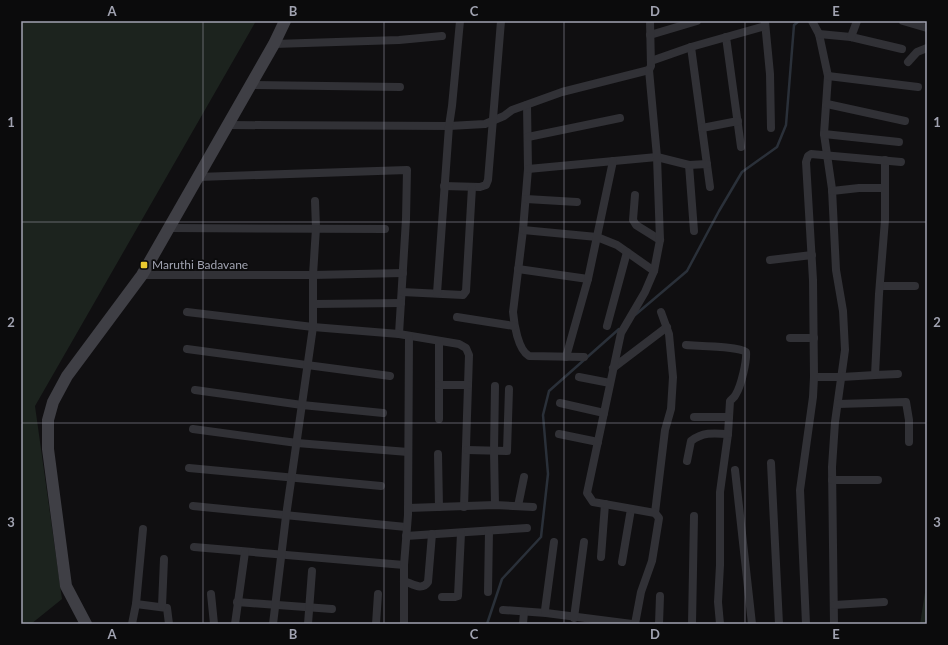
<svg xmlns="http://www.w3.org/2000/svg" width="948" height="645" font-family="Lato,sans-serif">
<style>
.green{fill:#1c231e}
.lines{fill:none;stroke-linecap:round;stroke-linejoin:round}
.stream{stroke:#2a3039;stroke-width:2.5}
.street{stroke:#313136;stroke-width:8}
.secondary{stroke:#3f3f45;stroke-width:12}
.grid{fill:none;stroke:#a1a3b1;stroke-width:1;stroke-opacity:0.55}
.poi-dot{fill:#eac92f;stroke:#0b0b0c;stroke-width:1.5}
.labels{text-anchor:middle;stroke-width:3.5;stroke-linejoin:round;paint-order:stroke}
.poi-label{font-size:12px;fill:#a1a3b1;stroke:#0b0b0c;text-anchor:start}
.neatline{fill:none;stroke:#a1a3b1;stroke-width:1.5}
.grid-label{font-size:13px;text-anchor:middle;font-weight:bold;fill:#a1a3b1}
</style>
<rect width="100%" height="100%" fill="#100f11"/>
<g class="green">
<polygon points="21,21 256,21 35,406 62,599 31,624 21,624"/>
<polygon points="927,580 927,624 920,624"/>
</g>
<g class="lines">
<g class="stream">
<polyline points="635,315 687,271 719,211 742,172 777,147 786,125 794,25 799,21"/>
<polyline points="487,624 502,579 541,537 548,474 543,415 549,391 619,329"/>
</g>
<g class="street">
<polyline points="812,21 819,34 828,76 824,134 832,189 836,270 843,311 845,350 835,422 832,467 834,624"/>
<polyline points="903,21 927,28"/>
<polyline points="765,22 770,74 771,128"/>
<polyline points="819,34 851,37 902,49"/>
<polyline points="650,35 697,21"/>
<polyline points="726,37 741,147"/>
<polyline points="851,37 857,21"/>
<polyline points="274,44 399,40 442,36"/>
<polyline points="691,47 710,187"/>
<polyline points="651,61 691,47 765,26"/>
<polyline points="908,62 917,52 927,48"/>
<polyline points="828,76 918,87"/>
<polyline points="251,85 400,87"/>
<polyline points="827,104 905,121"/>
<path d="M 527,105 L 528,169 L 523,230 L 513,312 C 514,324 518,350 529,356 L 584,357"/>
<polyline points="228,125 449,126 485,124 504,116 512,110 562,92 649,70 651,66 650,21"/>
<polyline points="702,128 738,121"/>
<polyline points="824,134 899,142"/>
<polyline points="528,137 620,118"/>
<polyline points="689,165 694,231"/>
<polyline points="528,169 657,157 689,165 707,164"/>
<polyline points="198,177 407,170 406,219 399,334"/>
<polyline points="444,186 480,187 486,185 488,180 501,21"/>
<polyline points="832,191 859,188 885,188"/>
<polyline points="635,195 633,220 636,225 660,240"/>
<polyline points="526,199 577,202"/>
<polyline points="169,228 385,229"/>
<polyline points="523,230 597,237 617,245 654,271"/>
<polyline points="770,260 812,255"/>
<polyline points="518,269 588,279"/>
<polyline points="142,275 313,275 403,273"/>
<polyline points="880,286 915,286"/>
<polyline points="402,292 463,295 466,291 472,187"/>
<polyline points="437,293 449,126 452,106 460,21"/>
<polyline points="314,304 401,303"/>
<polyline points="187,312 313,327 399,334 459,344 466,348 469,355 464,507"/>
<polyline points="457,317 514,326"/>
<polyline points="607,326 627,252"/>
<polyline points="790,338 814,338"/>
<polyline points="439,341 439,419"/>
<path d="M 686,345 C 697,346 739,346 746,352 C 747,361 741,386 736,394 C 735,397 732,399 730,401 L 728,434 L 720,492 L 720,565 L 718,602 L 720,624"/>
<polyline points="187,349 390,376"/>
<polyline points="566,357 588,279 613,161"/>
<polyline points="613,368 667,327"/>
<polyline points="875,375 898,374"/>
<polyline points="579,377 610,383"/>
<polyline points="814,377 842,377 875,375 879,294 885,220 885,160"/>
<polyline points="439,385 468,385"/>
<polyline points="195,390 302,405 383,413"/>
<polyline points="560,403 604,413"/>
<polyline points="838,404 906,402 909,420 909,442"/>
<polyline points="694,417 729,417"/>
<polyline points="193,429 297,443 408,452"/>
<polyline points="559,434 598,442"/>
<polyline points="467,450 507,451 509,389"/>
<polyline points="438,454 439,507"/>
<path d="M 687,461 L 691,441 C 703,432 713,433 728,434"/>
<polyline points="771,463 779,624"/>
<polyline points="189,468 381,486"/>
<polyline points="735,470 752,624"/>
<polyline points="832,480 878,480"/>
<polyline points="495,505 494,451 495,386"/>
<polyline points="193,506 406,527"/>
<polyline points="518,506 524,477"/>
<polyline points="408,508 495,505 533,507"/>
<polyline points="655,513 665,430 671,409 673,377 669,334 661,312"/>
<polyline points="406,536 527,528"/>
<polyline points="194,547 404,565"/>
<polyline points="601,557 605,504"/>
<polyline points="622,562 631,509"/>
<path d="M 404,581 C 413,584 422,591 428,582 L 432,534"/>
<polyline points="488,592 489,531"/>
<polyline points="211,594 214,624"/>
<polyline points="442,597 455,597 458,596 461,533"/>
<polyline points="237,602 332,609"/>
<polyline points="136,604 167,608 169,624"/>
<polyline points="834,605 884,602"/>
<polyline points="162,606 164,559"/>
<polyline points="503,610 546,613 632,624"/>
<polyline points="546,613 545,610 554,542"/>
<polyline points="574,618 584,542"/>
<polyline points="132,624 136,604 143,529"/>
<polyline points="235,624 245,552"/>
<polyline points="273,624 286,516 313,327 313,275 316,228 315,201"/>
<polyline points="308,624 312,571"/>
<polyline points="376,624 378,594"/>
<polyline points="404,624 404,565 408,515 409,336"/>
<polyline points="523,624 524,612"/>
<polyline points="635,624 641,592 652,561 659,518 655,513 593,502 587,493 621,333 645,292 654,271 660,240 657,157 649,70"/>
<polyline points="659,624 660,596"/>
<polyline points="692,624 694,516"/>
<polyline points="806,624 800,490 813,397 814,377 813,280 806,162 808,156 811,154 901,162"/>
</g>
<polyline class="secondary" points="86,624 66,586 48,449 48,420 53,402 67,376 142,275 274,44 285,21"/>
</g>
<path class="grid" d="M 203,21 L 203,624M 384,21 L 384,624M 564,21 L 564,624M 745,21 L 745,624M 21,222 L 927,222M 21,423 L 927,423"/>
<rect class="poi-dot" x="140" y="261" width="8" height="8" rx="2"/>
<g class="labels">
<g class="poi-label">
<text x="152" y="269">Maruthi Badavane</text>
</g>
</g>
<rect width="948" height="645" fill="none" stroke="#0b0b0c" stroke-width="44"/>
<rect x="22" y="22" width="904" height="601" class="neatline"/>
<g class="grid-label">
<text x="112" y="16">A</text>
<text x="293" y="16">B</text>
<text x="474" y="16">C</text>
<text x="655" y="16">D</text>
<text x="836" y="16">E</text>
<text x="11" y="127">1</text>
<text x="937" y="127">1</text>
<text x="11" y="327">2</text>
<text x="937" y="327">2</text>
<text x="11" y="527">3</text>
<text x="937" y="527">3</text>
<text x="112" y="639">A</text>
<text x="293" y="639">B</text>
<text x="474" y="639">C</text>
<text x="655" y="639">D</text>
<text x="836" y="639">E</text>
</g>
</svg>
